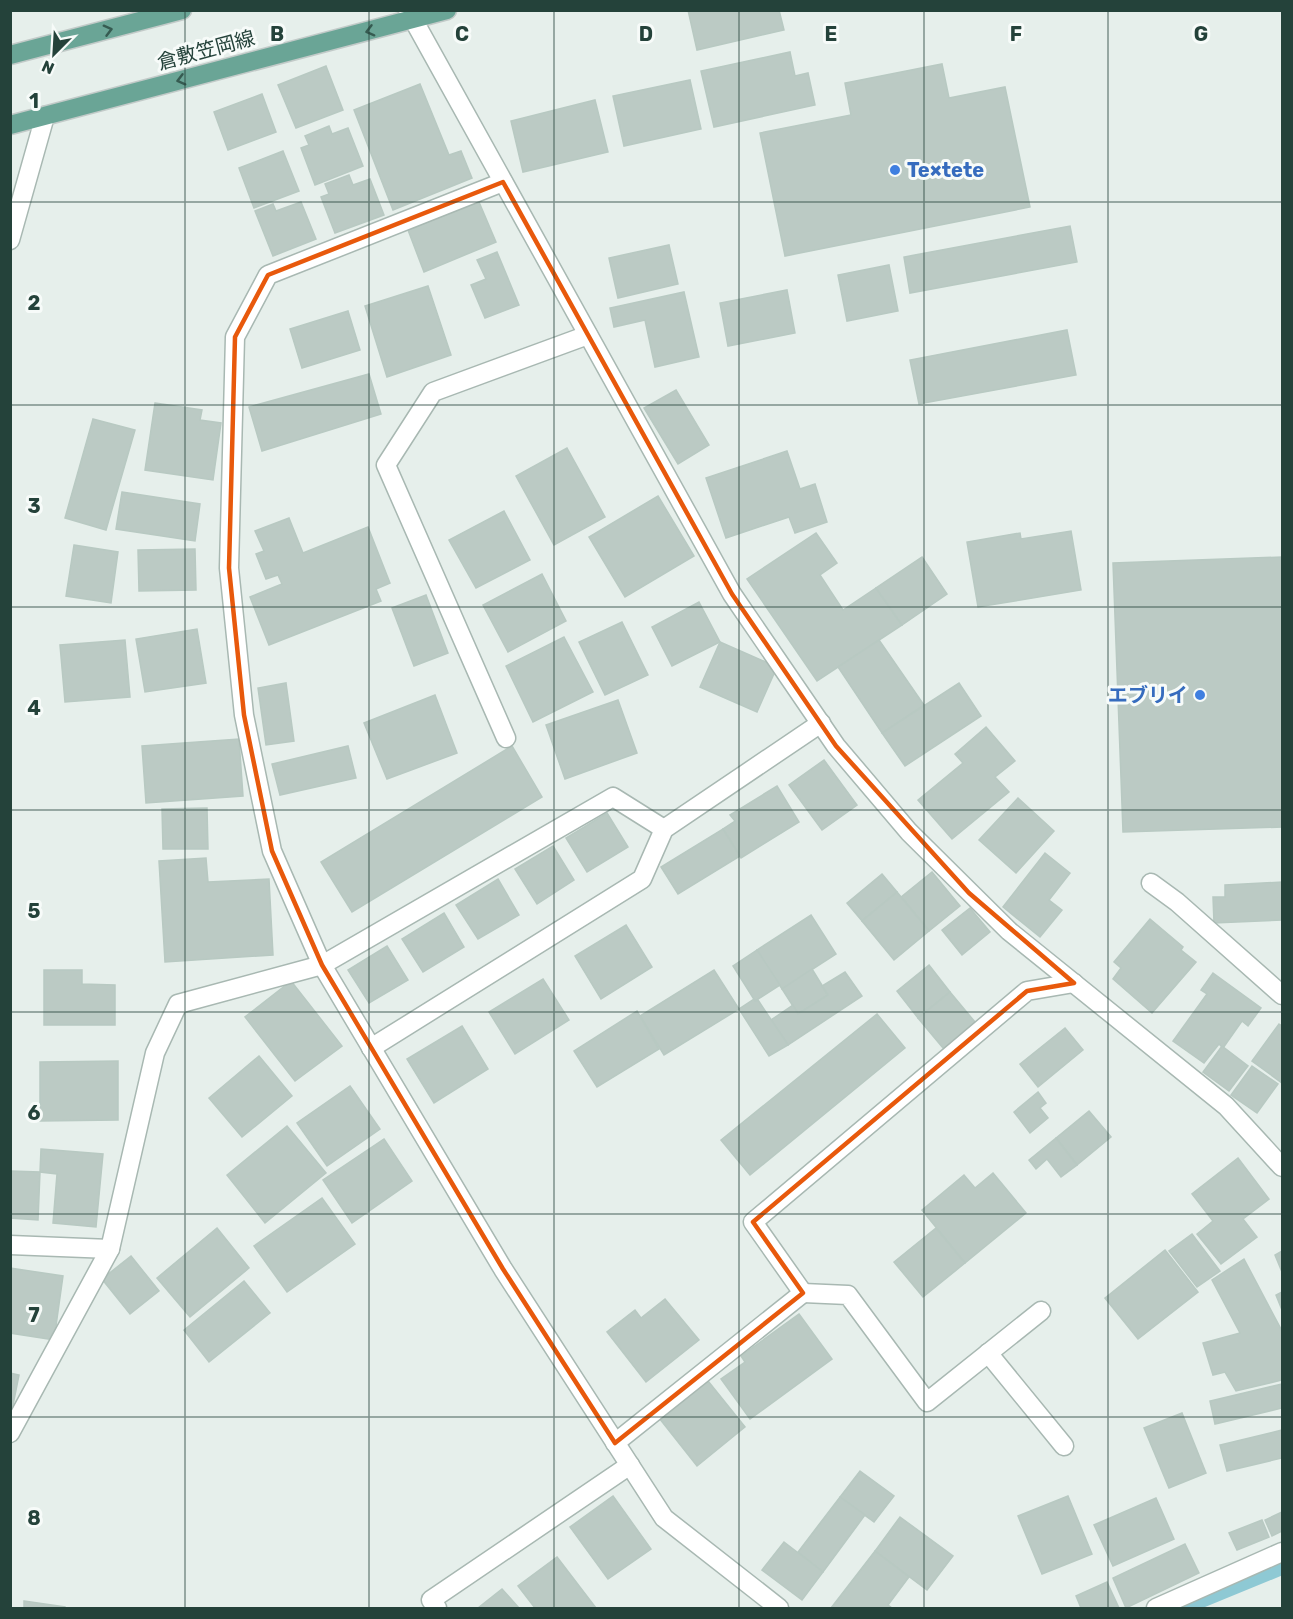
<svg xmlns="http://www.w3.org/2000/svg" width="1293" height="1619" font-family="Rubik,'Noto Sans JP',sans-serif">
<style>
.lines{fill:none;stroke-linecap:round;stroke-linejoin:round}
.stream{stroke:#8ec9d4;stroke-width:12}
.building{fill:#bbcac4;stroke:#b8c9c2;stroke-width:1.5}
.service-casing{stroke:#a8b8b2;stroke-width:21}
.minor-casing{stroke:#a8b8b2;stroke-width:21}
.primary-casing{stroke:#c2cac8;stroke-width:21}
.service{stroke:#fff;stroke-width:18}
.minor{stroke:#fff;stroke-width:18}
.primary{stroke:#6aa596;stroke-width:18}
.oneway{stroke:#365b51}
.marked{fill:none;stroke:#e8590c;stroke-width:4.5;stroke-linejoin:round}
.grid{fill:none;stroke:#24423a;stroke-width:1.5;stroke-opacity:0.55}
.shop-dot{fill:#3f7fe0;stroke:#f7fbf9;stroke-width:2}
.labels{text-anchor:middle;stroke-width:6;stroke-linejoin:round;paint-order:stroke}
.street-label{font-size:20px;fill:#24423a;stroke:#f7fbf9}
.shop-label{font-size:20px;font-weight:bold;fill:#366cbe;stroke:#f7fbf9;text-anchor:start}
.grid-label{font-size:20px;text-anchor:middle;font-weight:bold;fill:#24423a;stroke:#f7fbf9;stroke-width:6;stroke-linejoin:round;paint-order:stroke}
</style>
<rect width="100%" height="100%" fill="#e6efeb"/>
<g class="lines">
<polyline class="stream" points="1187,1608 1282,1569"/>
</g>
<g class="building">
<polygon points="688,10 779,10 784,30 697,50"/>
<polygon points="790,52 795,76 808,73 815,105 714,127 701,71"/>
<polygon points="942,64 949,98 1005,87 1030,207 785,256 760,133 851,115 845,83"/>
<polygon points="326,66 343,110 296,128 278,85"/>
<polygon points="690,80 701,129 624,146 613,96"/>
<polygon points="420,84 449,155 461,151 472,178 393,210 354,110"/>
<polygon points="262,94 276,132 228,150 214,112"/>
<polygon points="595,100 608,152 523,172 511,121"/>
<polygon points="329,126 332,134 348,128 363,166 315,185 301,148 309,145 305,136"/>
<polygon points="283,151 299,191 254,208 239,168"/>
<polygon points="349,175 353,185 370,179 384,215 335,233 321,197 329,194 325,184"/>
<polygon points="301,202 316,239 273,256 255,211 273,204 276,211"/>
<polygon points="479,202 496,242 424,272 408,230"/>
<polygon points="1070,226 1077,262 910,293 904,257"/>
<polygon points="669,245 678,284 618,298 609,258"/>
<polygon points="497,252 519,305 485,318 471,285 486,279 477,260"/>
<polygon points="889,265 898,311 847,321 838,275"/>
<polygon points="428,286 451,355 387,377 365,306"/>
<polygon points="787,290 795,333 728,346 720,303"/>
<polygon points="684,292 699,357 655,367 645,320 614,327 610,308"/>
<polygon points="348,311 360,350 302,368 290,329"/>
<polygon points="1067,330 1076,375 919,404 910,360"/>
<polygon points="369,374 381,414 262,451 249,407"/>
<polygon points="676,390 709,445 678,464 644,408"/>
<polygon points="155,403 202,410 200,420 221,423 213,480 145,470"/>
<polygon points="93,419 135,430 106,530 65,518"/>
<polygon points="567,448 605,517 554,545 516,476"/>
<polygon points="787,451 800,489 815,484 827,522 795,533 789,517 726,538 706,478"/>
<polygon points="122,492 200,504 195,541 116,529"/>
<polygon points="658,496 694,556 625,597 589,537"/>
<polygon points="504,511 530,560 476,588 449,540"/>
<polygon points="289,518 303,553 368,527 390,583 376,589 381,601 269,645 250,597 282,584 278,575 266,579 256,554 264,551 255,531"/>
<polygon points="1071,531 1081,590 978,607 967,542 1020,533 1021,539"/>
<polygon points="816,533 837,563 820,575 843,610 876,588 902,625 817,681 747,579"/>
<polygon points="74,545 118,552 111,603 66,596"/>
<polygon points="195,549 196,590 139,591 138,550"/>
<polygon points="922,557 947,594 902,625 876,588"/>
<polygon points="1282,557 1282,827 1123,832 1113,563"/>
<polygon points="542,574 566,621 508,652 483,605"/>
<polygon points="426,595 448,653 414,666 392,608"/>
<polygon points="699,602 720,642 672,666 652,627"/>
<polygon points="622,622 648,675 605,695 579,642"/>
<polygon points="197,629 206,683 145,692 136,639"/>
<polygon points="564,637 593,692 533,722 506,666"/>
<polygon points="125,640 130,697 65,702 60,645"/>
<polygon points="879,640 924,705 882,733 838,667"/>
<polygon points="720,642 777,667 757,712 700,687"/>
<polygon points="286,683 294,741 266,745 258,688"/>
<polygon points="959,683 981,716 905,766 882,733"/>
<polygon points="435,695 457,753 387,779 364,723"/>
<polygon points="618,700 637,753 565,779 546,725"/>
<polygon points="986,727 1015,761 995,777 1009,792 952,839 918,800 963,763 955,754"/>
<polygon points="239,739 243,796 146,803 142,746"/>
<polygon points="348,746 356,778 280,795 272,764"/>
<polygon points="512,746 542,797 352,912 321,862"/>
<polygon points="824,760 857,805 822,830 789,785"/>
<polygon points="777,786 799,822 741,858 723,829 735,821 730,815"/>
<polygon points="1018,798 1054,831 1016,873 979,840"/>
<polygon points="207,808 208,849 163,849 162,809"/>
<polygon points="607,813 628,847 587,872 566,838"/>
<polygon points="723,829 740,856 678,894 661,867"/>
<polygon points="553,846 574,880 537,904 515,869"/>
<polygon points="1045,853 1070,873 1049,900 1062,910 1040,937 1003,907"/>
<polygon points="206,858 208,882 269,879 273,955 165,962 159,861"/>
<polygon points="932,872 960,906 929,931 901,897"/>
<polygon points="882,874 897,892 862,921 847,903"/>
<polygon points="498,879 519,915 478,939 456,905"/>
<polygon points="1282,882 1282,920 1214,923 1213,897 1225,897 1225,885"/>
<polygon points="897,892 929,931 894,960 862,921"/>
<polygon points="970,908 990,932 962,955 942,930"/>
<polygon points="444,913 464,947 423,972 402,939"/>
<polygon points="811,915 836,954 782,989 757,950"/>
<polygon points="1150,919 1183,947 1181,950 1196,962 1152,1013 1113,979 1121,968 1114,962"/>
<polygon points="626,925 652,967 601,999 575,956"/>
<polygon points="387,946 408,980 369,1003 348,970"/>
<polygon points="757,950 780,985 755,1001 733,966"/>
<polygon points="929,965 950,992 918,1018 897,991"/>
<polygon points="812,969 828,995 798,1014 782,989"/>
<polygon points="44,970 82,970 82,984 115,985 115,1025 44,1025"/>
<polygon points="714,970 739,1009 664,1055 640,1016"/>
<polygon points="845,972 862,996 788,1045 771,1020 793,1005 798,1014 828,995 822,986"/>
<polygon points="1213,973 1261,1008 1248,1026 1242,1021 1223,1048 1219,1044 1204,1063 1173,1041 1207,994 1201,990"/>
<polygon points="543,979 569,1020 515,1054 489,1012"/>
<polygon points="291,981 342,1046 295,1081 245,1017"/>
<polygon points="950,992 980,1028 948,1054 918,1018"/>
<polygon points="754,999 755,1001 758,1000 788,1045 769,1056 739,1009"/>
<polygon points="637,1011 659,1049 597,1087 574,1051"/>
<polygon points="877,1014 905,1048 750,1175 721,1140"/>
<polygon points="1279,1024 1282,1026 1282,1083 1252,1061"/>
<polygon points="462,1026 488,1069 434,1103 407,1059"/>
<polygon points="1065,1028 1083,1050 1038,1087 1020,1064"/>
<polygon points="1222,1046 1248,1066 1229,1091 1203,1072"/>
<polygon points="259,1056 292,1096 242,1137 209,1098"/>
<polygon points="118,1061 118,1120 40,1121 40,1062"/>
<polygon points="1252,1066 1278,1084 1257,1113 1231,1095"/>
<polygon points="350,1086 380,1129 327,1166 297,1123"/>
<polygon points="1038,1092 1046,1103 1040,1108 1048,1118 1030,1133 1014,1112"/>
<polygon points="1089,1111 1111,1137 1077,1165 1056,1138"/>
<polygon points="287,1126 326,1173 265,1223 227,1175"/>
<polygon points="1056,1138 1077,1165 1061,1177 1047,1159 1036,1169 1029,1160"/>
<polygon points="384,1139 412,1181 352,1223 323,1180"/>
<polygon points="41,1149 103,1154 96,1227 53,1223 57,1174 40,1172"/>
<polygon points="1238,1158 1269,1199 1243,1219 1257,1237 1221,1264 1197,1234 1213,1221 1192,1194"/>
<polygon points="10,1171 40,1172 38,1220 10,1218"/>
<polygon points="993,1173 1026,1213 965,1263 922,1210 964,1175 975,1188"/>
<polygon points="322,1198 355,1244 287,1292 254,1246"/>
<polygon points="217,1228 249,1268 190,1317 157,1278"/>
<polygon points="936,1228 965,1263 923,1297 894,1262"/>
<polygon points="1192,1234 1220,1271 1197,1287 1169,1251"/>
<polygon points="1165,1250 1198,1292 1138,1339 1105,1298"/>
<polygon points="1282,1251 1282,1272 1275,1255"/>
<polygon points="131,1256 159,1291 130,1314 102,1279"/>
<polygon points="1244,1259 1282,1331 1282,1380 1236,1391 1225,1372 1213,1375 1203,1343 1240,1333 1212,1280"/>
<polygon points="10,1268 63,1276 54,1340 10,1333"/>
<polygon points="244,1281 270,1313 209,1362 184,1330"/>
<polygon points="1282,1292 1282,1310 1276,1295"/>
<polygon points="665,1299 699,1340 646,1382 607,1332 635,1310 641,1318"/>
<polygon points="799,1314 832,1359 750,1419 721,1379 745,1362 741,1356"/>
<polygon points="10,1373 19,1375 11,1415 10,1415"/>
<polygon points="704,1376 745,1427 697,1466 656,1414"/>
<polygon points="1282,1384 1282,1408 1215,1424 1210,1401"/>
<polygon points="1182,1413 1206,1473 1169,1488 1144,1428"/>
<polygon points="1282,1430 1282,1458 1227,1471 1220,1445"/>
<polygon points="860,1471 894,1496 874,1522 840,1497"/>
<polygon points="613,1496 651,1549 608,1579 570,1527"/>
<polygon points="1068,1496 1092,1554 1042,1574 1018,1516"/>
<polygon points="840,1497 865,1515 823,1572 798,1552"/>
<polygon points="1156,1498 1174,1539 1113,1566 1094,1525"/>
<polygon points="1282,1512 1282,1531 1272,1536 1265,1520"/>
<polygon points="900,1517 953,1556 927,1590 875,1551"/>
<polygon points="1262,1520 1269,1537 1237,1550 1229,1533"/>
<polygon points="784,1542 823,1572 802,1600 762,1570"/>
<polygon points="1185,1544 1199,1573 1126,1608 1113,1578"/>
<polygon points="875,1551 909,1577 888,1605 892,1608 831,1608"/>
<polygon points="557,1557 596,1608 535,1608 518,1586"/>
<polygon points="1107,1582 1119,1608 1081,1608 1076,1596"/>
<polygon points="502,1589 519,1608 478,1608"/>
<polygon points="24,1601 65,1607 65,1608 24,1608"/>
</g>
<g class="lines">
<defs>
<polyline id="service" points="437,1608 431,1600 630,1465"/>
<g id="minor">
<polyline points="408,10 732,594 836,746 909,832 1009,931 1226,1106 1282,1167"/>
<polyline points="503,182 268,275 235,337 229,568 244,715 272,851 322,965 503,1269 664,1518 779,1608"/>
<polyline points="10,240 45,116"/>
<polyline points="506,738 386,465 433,392 588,335"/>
<polyline points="1151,883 1177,902 1282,995"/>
<polyline points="371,1048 642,879 664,829 821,723"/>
<polyline points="10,1245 110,1249"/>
<polyline points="803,1293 848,1295 927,1402 1041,1311"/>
<polyline points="988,1353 1064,1446"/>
<polyline points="10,1433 110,1249 155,1053 178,1004 322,965 613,797 664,829"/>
<polyline points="615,1443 803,1293 753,1222 1027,991 1074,983"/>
<polyline points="1156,1608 1282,1552"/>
</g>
<g id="primary">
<polyline points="10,55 182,10"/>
<polyline points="10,125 447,10"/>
</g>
</defs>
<use href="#service" class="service-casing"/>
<use href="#minor" class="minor-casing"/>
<use href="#primary" class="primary-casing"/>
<use href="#service" class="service"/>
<use href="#minor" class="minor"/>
<use href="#primary" class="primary"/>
</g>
<defs><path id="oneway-chevron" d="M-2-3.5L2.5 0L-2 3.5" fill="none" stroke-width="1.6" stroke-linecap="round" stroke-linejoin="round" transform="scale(1.5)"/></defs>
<g class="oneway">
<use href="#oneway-chevron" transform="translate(108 30) rotate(-15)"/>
<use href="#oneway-chevron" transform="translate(370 31) rotate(165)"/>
<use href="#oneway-chevron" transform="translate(181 80) rotate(165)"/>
</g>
<path class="marked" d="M 503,182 L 732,594 L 836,746 L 969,893 L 1074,983 L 1027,991 L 753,1222 L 803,1293 L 615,1443 L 503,1269 L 322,965 L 272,851 L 244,715 L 229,568 L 235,337 L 268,275 Z"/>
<path class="grid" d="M 185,10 L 185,1608M 369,10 L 369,1608M 554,10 L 554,1608M 739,10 L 739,1608M 924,10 L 924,1608M 1108,10 L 1108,1608M 10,202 L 1282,202M 10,405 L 1282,405M 10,607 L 1282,607M 10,810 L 1282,810M 10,1012 L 1282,1012M 10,1214 L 1282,1214M 10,1417 L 1282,1417"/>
<g class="shop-dot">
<circle cx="895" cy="170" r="6"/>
<circle cx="1200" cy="695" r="6"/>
</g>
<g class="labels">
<g class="street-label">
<text transform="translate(206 50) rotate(-15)" y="7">倉敷笠岡線</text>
</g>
<g class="shop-label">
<text x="907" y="177">Te×tete</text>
<text x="1188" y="702" text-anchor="end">エブリイ</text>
</g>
</g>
<g class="grid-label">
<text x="277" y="41">B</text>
<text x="462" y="41">C</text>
<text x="646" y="41">D</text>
<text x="831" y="41">E</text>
<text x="1016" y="41">F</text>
<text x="1201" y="41">G</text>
<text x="34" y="108">1</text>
<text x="34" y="310">2</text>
<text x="34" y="513">3</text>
<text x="34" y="715">4</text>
<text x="34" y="918">5</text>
<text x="34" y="1120">6</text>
<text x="34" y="1322">7</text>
<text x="34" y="1525">8</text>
</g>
<rect width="1293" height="1619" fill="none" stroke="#24423a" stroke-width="24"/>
<g transform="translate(54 54) rotate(204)" stroke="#f7fbf9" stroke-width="4.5" paint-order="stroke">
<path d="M0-4.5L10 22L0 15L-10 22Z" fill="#24423a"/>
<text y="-9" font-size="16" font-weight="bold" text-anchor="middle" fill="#24423a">N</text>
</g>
</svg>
